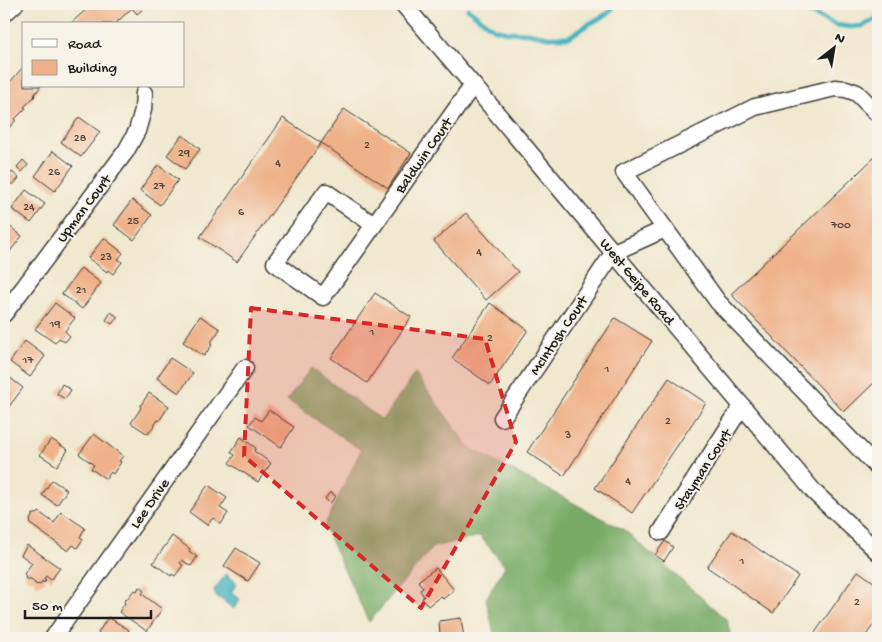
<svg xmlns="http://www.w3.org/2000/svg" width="882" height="642" font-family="'Gochi Hand',sans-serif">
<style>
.forest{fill:#79ab66;stroke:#4a6441}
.water{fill:#43b1bf;stroke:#30666e}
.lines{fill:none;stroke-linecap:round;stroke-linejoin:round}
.stream{stroke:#43b1bf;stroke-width:5}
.building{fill:#efb189}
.minor-casing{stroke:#3c3b37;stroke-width:19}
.minor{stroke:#fff;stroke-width:16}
.marked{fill:#d62828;fill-opacity:0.2;stroke:#d62828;stroke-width:4;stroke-dasharray:10 6;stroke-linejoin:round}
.labels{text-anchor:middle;stroke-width:4;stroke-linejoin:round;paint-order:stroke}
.number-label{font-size:12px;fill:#514137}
.street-label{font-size:15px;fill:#1c1c1c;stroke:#f7f3e8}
</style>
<rect width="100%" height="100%" fill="#f7f3e8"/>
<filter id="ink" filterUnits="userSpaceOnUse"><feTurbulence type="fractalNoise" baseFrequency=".02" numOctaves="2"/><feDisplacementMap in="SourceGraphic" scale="10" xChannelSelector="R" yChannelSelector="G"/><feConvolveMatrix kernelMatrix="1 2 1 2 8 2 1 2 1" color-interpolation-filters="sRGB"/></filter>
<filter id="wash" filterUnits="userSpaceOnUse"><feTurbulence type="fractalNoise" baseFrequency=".0096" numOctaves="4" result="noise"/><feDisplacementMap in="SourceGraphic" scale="20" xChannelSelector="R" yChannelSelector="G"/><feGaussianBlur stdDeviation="1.12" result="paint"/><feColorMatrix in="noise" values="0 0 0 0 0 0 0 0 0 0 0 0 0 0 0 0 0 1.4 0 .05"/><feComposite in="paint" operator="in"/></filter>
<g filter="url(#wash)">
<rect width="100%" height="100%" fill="#f0e8cf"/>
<polygon class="forest" points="311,368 382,420 415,374 470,448 624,530 727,620 731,638 495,638 486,599 505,566 480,536 433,547 369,622 324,527 361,450 287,400"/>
<polygon class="water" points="226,574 237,583 232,591 232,593 240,599 234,609 216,596 214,590"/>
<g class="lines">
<g class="stream">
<polyline points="791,4 836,25 850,27 862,26 878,18"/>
<polyline points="468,9 494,29 508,32 529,33 548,37 569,37 587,25 609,13 615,4"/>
</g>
</g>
<g id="blocks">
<g class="building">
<polygon points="97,4 139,4 143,9 137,14 132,8 115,24 70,24 90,6 92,8"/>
<polygon points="24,66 24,86 41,86 34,95 35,96 24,107 26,108 15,119 16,120 4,134 4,91 5,90 4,89"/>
<polygon points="344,109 411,153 388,188 321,143 237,262 200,237 283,118 321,143"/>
<polygon points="79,117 100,132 81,157 61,142"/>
<polygon points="182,135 200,149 185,169 167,155"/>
<polygon points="53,151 73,166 55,191 35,176"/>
<polygon points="878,154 878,379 844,412 731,294"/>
<polygon points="23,160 28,165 22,172 17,167"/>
<polygon points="158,165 178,180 160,205 140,190"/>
<polygon points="12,172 19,178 13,185 6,179"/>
<polygon points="26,190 45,204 31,223 12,209"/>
<polygon points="132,200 152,215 134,240 114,225"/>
<polygon points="466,213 518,272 486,300 434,241"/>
<polygon points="4,222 22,236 4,259"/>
<polygon points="104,238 123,253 118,259 122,262 113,274 108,270 107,272 88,258"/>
<polygon points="81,268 101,283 82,309 62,294"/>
<polygon points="375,293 411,317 367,383 331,358"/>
<polygon points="55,303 75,318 65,331 70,336 65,342 59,338 55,343 35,329"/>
<polygon points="490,303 528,330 490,385 452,358"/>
<polygon points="111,312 118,317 112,324 106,320"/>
<polygon points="200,316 220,329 210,344 212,345 204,356 183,342"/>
<polygon points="615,318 652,341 564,476 527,452"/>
<polygon points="25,341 45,356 30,377 10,362"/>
<polygon points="170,358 193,373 179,393 157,378"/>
<polygon points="4,373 23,388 4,413"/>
<polygon points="669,378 706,403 632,513 595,488"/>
<polygon points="62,384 71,390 65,399 57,394"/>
<polygon points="149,393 169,406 159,421 158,420 148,434 131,423 141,408 140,406"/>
<polygon points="269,410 294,427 281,447 249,425 255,417 261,421"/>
<polygon points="94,434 123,456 119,461 121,462 113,474 111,472 106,479 91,469 94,465 79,454"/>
<polygon points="241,437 256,448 254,451 271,463 258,482 229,463 235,455 231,452"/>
<polygon points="51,439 68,450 57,466 40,455"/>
<polygon points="52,480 67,490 57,505 42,495"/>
<polygon points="208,485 227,498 220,508 228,513 221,524 213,518 207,525 189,512"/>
<polygon points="330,492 336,496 330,503 325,499"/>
<polygon points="39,512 54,523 61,512 85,528 80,537 83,539 77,548 73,545 68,551 30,524 31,523 30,520 33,514 37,514"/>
<polygon points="732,531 798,576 773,613 707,567"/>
<polygon points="172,536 190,549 189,551 197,557 191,566 182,560 180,563 183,565 175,576 172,574 171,576 153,563"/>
<polygon points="665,541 673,547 664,561 655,555"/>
<polygon points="27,545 60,568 51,580 46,576 44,579 46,580 44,583 42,581 40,585 38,584 37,585 34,583 35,582 29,578 28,580 25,578 26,576 24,574 32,563 21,555"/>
<polygon points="236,548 260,563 248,581 224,566"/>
<polygon points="436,568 454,590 443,599 441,596 428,606 422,598 424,597 420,590 423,588 418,581"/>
<polygon points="858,571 878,585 878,618 864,638 804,638 807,634 812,637"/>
<polygon points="139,587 144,591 142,594 162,609 147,631 119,612 125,603 124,602 126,598 127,599 134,590 137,591"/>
<polygon points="108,617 129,630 124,638 106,638 98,633"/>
<polygon points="461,618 464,638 434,638 434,636 440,635 439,621"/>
</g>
</g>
</g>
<g filter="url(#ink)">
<use href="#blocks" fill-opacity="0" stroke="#3c3b37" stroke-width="1"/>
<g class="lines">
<defs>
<g id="minor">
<polyline points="403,4 473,85 815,493 878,552"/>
<polyline points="4,14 15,4"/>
<polyline points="878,114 857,93 846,89 835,88 822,91 755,107 624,172 718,302 878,468"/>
<polyline points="374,225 326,192 275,263 323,297 473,85"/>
<polyline points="4,314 126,151 137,131 143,110 144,93"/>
<polyline points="502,418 614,252 665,229"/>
<polyline points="661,532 742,406"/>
<polyline points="53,638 245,368"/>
</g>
</defs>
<use href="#minor" class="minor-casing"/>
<use href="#minor" class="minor"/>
</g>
</g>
<path class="marked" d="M 251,308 L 485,339 L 516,442 L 421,608 L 244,456 Z"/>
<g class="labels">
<g class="number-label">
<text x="80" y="141">28</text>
<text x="367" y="148">2</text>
<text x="184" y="156">29</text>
<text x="278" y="166">4</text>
<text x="54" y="175">26</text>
<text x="159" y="189">27</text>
<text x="29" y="210">24</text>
<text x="241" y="215">6</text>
<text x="133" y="224">25</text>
<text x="841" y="228">700</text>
<text x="479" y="255">4</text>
<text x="106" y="260">23</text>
<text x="81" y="293">21</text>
<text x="55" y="327">19</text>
<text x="372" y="335">1</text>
<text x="490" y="341">2</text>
<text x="28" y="363">17</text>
<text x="607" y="372">1</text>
<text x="668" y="424">2</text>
<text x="568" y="438">3</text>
<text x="628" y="484">4</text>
<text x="742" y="564">1</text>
<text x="857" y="605">2</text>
</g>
<g class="street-label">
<text transform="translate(423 155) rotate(-55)" y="5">Baldwin Court</text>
<text transform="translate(83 208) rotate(-53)" y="5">Upman Court</text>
<text transform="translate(638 281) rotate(50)" y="5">West Geipe Road</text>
<text transform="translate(558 335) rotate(-56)" y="5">McIntosh Court</text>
<text transform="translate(702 469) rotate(-57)" y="5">Stayman Court</text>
<text transform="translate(149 503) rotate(-55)" y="5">Lee Drive</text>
</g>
</g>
<rect width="882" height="642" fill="none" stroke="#f7f3e8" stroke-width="20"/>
<rect x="22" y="22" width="162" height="65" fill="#f7f3e8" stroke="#9f9d96"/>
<rect x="32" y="39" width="25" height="8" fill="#ffffff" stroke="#9f9d96"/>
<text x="68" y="48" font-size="15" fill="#1c1c1c">Road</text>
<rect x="32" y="60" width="25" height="15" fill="#efb189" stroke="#9f9d96"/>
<text x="68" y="72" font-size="15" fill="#1c1c1c">Building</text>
<g transform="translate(834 48) rotate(31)" stroke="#f7f3e8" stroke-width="4" paint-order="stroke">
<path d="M0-4L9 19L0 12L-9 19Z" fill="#1c1c1c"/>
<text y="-8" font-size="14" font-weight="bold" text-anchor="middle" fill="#1c1c1c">N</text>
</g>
<path d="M25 610v8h126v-8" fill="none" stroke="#1c1c1c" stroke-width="2.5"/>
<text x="32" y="610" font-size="15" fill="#1c1c1c" stroke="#f7f3e8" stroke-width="4" paint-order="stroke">50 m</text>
</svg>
